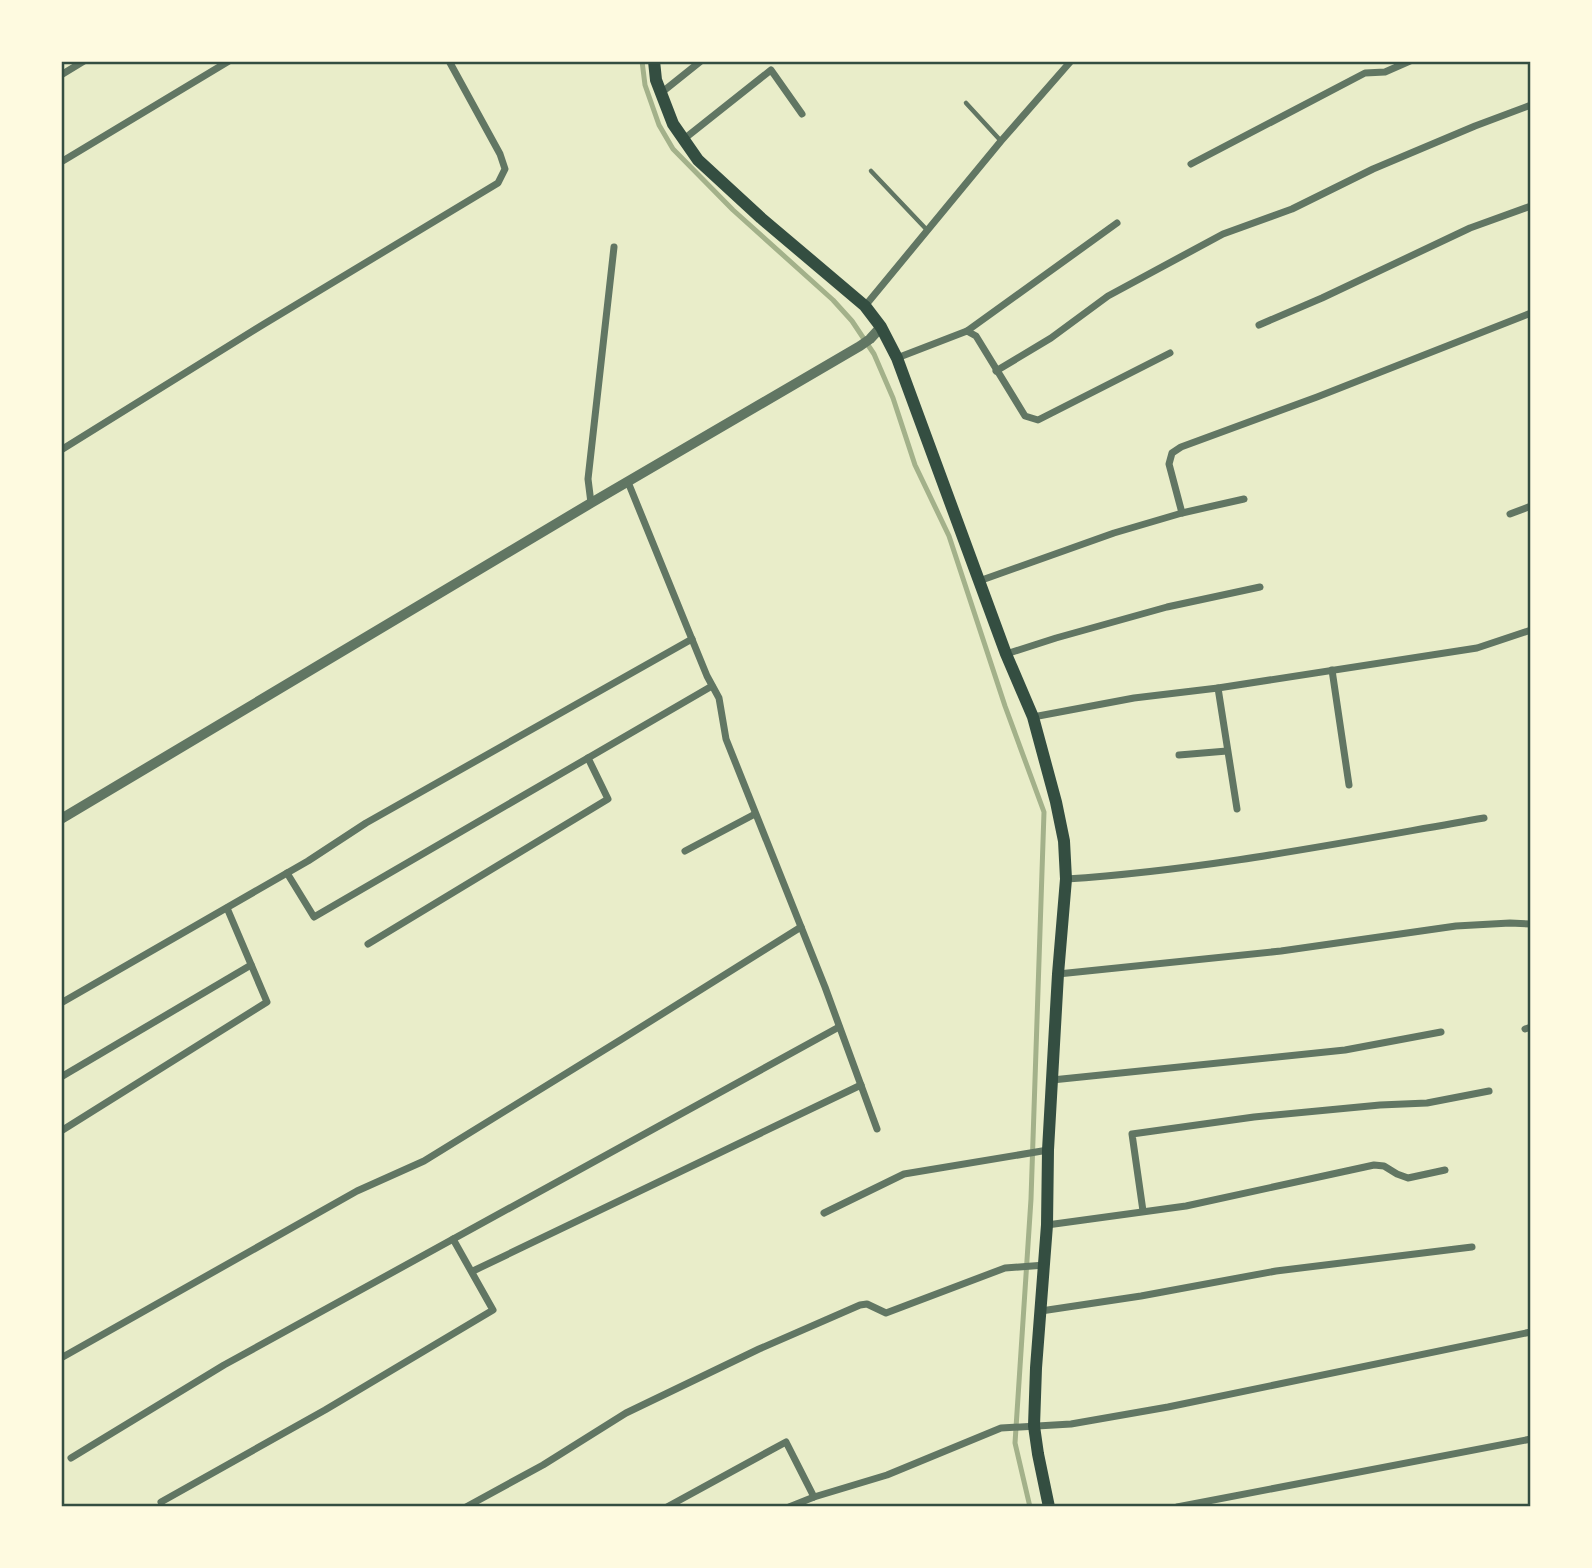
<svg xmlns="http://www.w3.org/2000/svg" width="1592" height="1568" font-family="'Open Sans',sans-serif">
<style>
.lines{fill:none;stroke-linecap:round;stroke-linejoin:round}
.stream{stroke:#a3b18a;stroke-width:5}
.service{stroke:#617663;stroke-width:4.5}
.minor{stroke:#617663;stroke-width:7}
.tertiary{stroke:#617663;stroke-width:10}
.secondary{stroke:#344e41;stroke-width:12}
.neatline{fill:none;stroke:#344e41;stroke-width:2.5}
</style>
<rect width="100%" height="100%" fill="#e9edc9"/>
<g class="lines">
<polyline class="stream" points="642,61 645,85 659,125 673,149 733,210 833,300 852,321 874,354 893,398 915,465 949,536 1005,706 1044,812 1031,1199 1015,1443 1030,1507"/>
<g class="service">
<polyline points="966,103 1001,141"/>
<polyline points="871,171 927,230"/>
</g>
<g class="minor">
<polyline points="61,75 84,61"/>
<polyline points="661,93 701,61"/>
<polyline points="684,139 771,70 802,114"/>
<polyline points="61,162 229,61"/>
<polyline points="1191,164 1365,73 1385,72 1410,61"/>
<polyline points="865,306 1001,141 1071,61"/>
<polyline points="1259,325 1322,298 1470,228 1531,206"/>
<polyline points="967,331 1117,223"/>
<polyline points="897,358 967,331 976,336 1025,416 1038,420 1170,353"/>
<polyline points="996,371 1051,338 1108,296 1223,234 1292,209 1373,169 1475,126 1531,105"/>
<polyline points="61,450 264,324 498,183 505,169 500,154 449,61"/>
<polyline points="628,482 689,632 707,676 719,698 726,739 825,987 877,1129"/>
<polyline points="591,503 588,479 614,247"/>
<polyline points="1182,513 1169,464 1172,453 1181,447 1317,397 1531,313"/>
<polyline points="1510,514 1531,506"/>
<polyline points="979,581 1114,533 1182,513 1244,499"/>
<polyline points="1006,654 1056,638 1167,607 1260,587"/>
<polyline points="1332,670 1349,785"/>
<polyline points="1218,688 1237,809"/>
<polyline points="1033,717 1134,698 1218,688 1477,648 1531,630"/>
<polyline points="1179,755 1227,751"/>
<polyline points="685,851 755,814"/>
<polyline points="287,873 314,917 712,686"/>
<path d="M 1066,879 C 1206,870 1345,842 1484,818"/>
<polyline points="368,944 608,799 588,758"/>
<polyline points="1058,974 1281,951 1456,926 1510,923 1531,924"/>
<polyline points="61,1003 308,861 366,823 692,639"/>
<polyline points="1525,1029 1531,1027"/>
<polyline points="61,1077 251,965"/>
<polyline points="1052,1080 1345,1050 1441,1032"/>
<polyline points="61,1131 267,1002 227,908"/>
<polyline points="1143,1211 1132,1134 1254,1117 1380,1105 1427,1103 1489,1091"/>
<polyline points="824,1213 904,1174 1048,1150"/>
<polyline points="1047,1225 1186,1206 1374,1165 1384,1166 1397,1174 1408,1178 1445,1170"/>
<polyline points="473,1271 861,1085"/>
<polyline points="1041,1311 1141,1296 1276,1271 1472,1247"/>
<polyline points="61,1358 357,1191 424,1161 622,1039 801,927"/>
<polyline points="71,1458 224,1365 839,1027"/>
<polyline points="161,1502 325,1410 493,1310 453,1239"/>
<polyline points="466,1507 543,1465 626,1413 759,1349 860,1305 867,1304 886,1313 1005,1268 1045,1265"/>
<polyline points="667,1507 786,1442 814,1497"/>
<polyline points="789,1507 814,1497 887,1475 1001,1428 1071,1424 1168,1407 1531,1332"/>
<polyline points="1177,1507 1531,1439"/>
</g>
<polyline class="tertiary" points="61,819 591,503 860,346 870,339 881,327"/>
<polyline class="secondary" points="654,61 656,80 673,124 698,160 761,218 865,306 881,327 897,358 1006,654 1033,717 1056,802 1064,841 1066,879 1058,974 1048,1150 1047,1225 1036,1368 1034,1426 1038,1454 1049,1507"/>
</g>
<rect width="1592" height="1568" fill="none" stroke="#fefae0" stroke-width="126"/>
<rect x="63" y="63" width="1466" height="1442" class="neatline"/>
</svg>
